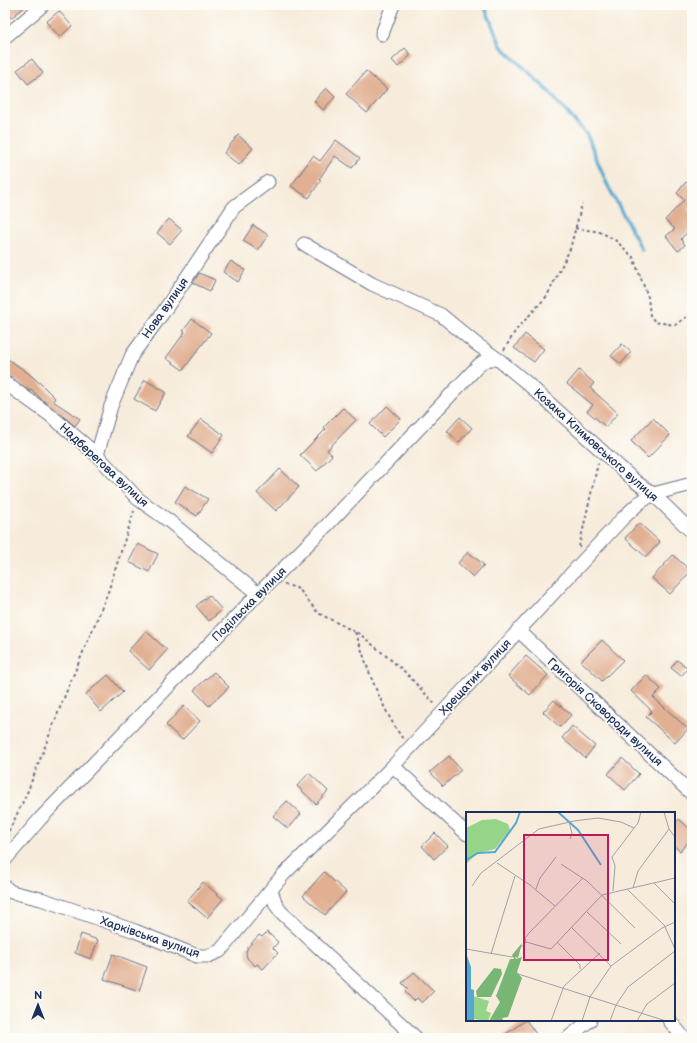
<svg xmlns="http://www.w3.org/2000/svg" width="697" height="1043" font-family="'Balsamiq Sans',sans-serif">
<style>
.lines{fill:none;stroke-linecap:round;stroke-linejoin:round}
.stream{stroke:#56a8d1;stroke-width:3.5}
.building{fill:#e1af91}
.minor-casing{stroke:#68718a;stroke-width:15}
.path{stroke:#68718a;stroke-width:2;stroke-dasharray:3 3;stroke-linecap:butt}
.minor{stroke:#fff;stroke-width:13}
.labels{text-anchor:middle;stroke-width:3.5;stroke-linejoin:round;paint-order:stroke}
.street-label{font-size:12px;fill:#1b2f5e;stroke:#fdfcf7}
.inset-river{fill:none;stroke:#56a8d1;stroke-width:2}
.inset-road{fill:none;stroke:#9fa0a9;stroke-width:1}
.view{fill:#c2185b;fill-opacity:0.15;stroke:#c2185b;stroke-width:2}
.inset-edge{fill:none;stroke:#1b2f5e;stroke-width:2}
</style>
<rect width="100%" height="100%" fill="#fdfcf7"/>
<filter id="ink" filterUnits="userSpaceOnUse"><feTurbulence type="fractalNoise" baseFrequency=".025" numOctaves="2"/><feDisplacementMap in="SourceGraphic" scale="8" xChannelSelector="R" yChannelSelector="G"/><feConvolveMatrix kernelMatrix="1 2 1 2 8 2 1 2 1" color-interpolation-filters="sRGB"/></filter>
<filter id="wash" filterUnits="userSpaceOnUse"><feTurbulence type="fractalNoise" baseFrequency=".012" numOctaves="4" result="noise"/><feDisplacementMap in="SourceGraphic" scale="16" xChannelSelector="R" yChannelSelector="G"/><feGaussianBlur stdDeviation="0.9" result="paint"/><feColorMatrix in="noise" values="0 0 0 0 0 0 0 0 0 0 0 0 0 0 0 0 0 1.4 0 .05"/><feComposite in="paint" operator="in"/></filter>
<g filter="url(#wash)">
<rect width="100%" height="100%" fill="#f7ecdb"/>
<g class="lines">
<polyline class="stream" points="484,5 501,46 548,91 587,135 607,184 642,250"/>
</g>
<g id="blocks">
<g class="building">
<polygon points="5,5 27,5 11,18 5,12"/>
<polygon points="59,11 72,26 60,37 46,22"/>
<polygon points="405,48 411,55 398,67 392,60"/>
<polygon points="32,59 43,73 28,84 17,70"/>
<polygon points="366,71 387,89 367,113 346,94"/>
<polygon points="326,88 335,97 323,110 314,101"/>
<polygon points="238,135 253,148 239,165 224,153"/>
<polygon points="336,140 360,158 352,168 335,156 319,179 321,180 309,198 291,186 313,156 320,161"/>
<polygon points="686,182 692,187 692,206 688,210 692,214 692,227 681,239 685,245 678,251 666,236 675,229 665,220 684,200 677,193"/>
<polygon points="169,219 182,230 170,244 157,233"/>
<polygon points="253,225 268,235 258,250 243,241"/>
<polygon points="231,261 245,270 238,282 223,272"/>
<polygon points="199,273 215,280 210,291 193,283"/>
<polygon points="192,319 211,333 183,370 166,358 185,332 183,331"/>
<polygon points="525,334 544,349 534,362 514,348"/>
<polygon points="622,344 631,352 621,364 611,356"/>
<polygon points="5,357 27,372 42,385 55,398 53,401 80,419 75,426 40,398 31,389 30,391 10,376 5,375"/>
<polygon points="579,370 594,383 590,388 618,413 606,427 587,411 593,405 567,384"/>
<polygon points="145,380 166,392 155,411 134,399"/>
<polygon points="387,406 401,419 383,437 370,424"/>
<polygon points="343,408 356,420 327,450 332,455 317,471 300,455 326,429 324,427"/>
<polygon points="460,417 472,428 459,442 447,431"/>
<polygon points="653,418 670,435 648,458 631,441"/>
<polygon points="201,419 224,435 212,453 188,436"/>
<polygon points="280,469 299,487 276,511 257,493"/>
<polygon points="185,486 208,499 197,516 175,502"/>
<polygon points="639,523 660,542 646,557 625,538"/>
<polygon points="138,544 158,554 149,572 129,562"/>
<polygon points="468,552 484,565 473,577 458,563"/>
<polygon points="673,555 691,571 670,594 652,578"/>
<polygon points="209,595 222,610 209,621 196,606"/>
<polygon points="146,631 167,650 149,670 128,651"/>
<polygon points="602,640 623,660 602,681 581,661"/>
<polygon points="526,656 548,675 530,695 508,676"/>
<polygon points="677,660 688,668 681,676 671,668"/>
<polygon points="214,672 229,687 209,706 194,690"/>
<polygon points="108,675 123,692 101,712 86,694"/>
<polygon points="646,675 661,689 653,697 688,729 675,743 646,717 652,711 631,691"/>
<polygon points="554,700 571,715 560,727 543,712"/>
<polygon points="184,706 200,721 182,740 166,725"/>
<polygon points="572,726 595,746 585,758 562,738"/>
<polygon points="449,756 461,770 443,786 430,772"/>
<polygon points="622,758 639,774 625,790 608,774"/>
<polygon points="309,773 328,791 316,804 297,786"/>
<polygon points="287,801 301,814 288,829 273,816"/>
<polygon points="679,819 692,831 692,838 680,851 674,846 674,825"/>
<polygon points="435,833 448,846 434,859 422,846"/>
<polygon points="324,872 346,892 325,915 303,896"/>
<polygon points="203,882 223,899 207,918 187,901"/>
<polygon points="267,932 278,942 273,948 278,953 263,969 257,964 255,966 247,958 246,952 248,947 259,935 262,937"/>
<polygon points="81,934 98,940 91,959 75,953"/>
<polygon points="113,954 147,967 139,991 104,979"/>
<polygon points="414,972 434,991 422,1003 417,998 414,1001 405,992 408,989 402,983"/>
<polygon points="526,1020 539,1038 500,1038"/>
</g>
</g>
</g>
<g filter="url(#ink)">
<use href="#blocks" fill-opacity="0" stroke="#68718a" stroke-width="1"/>
<g class="lines">
<defs>
<g id="minor">
<polyline points="382,34 393,5"/>
<polyline points="5,37 43,5"/>
<polyline points="304,244 372,284 441,315 475,343 499,360 527,383 636,482 653,494 692,532"/>
<polyline points="5,383 50,415 97,455 138,499 169,521 258,594"/>
<polyline points="97,455 111,406 132,355 162,314 234,207 268,182"/>
<polyline points="518,630 692,794"/>
<polyline points="393,766 467,834"/>
<path d="M 5,860 L 40,819 L 258,594 L 329,523 L 479,365 C 486,359 490,358 499,360"/>
<polyline points="5,887 11,892 41,899 135,931 197,956 208,956 220,951 283,875 393,766 622,519 639,503 653,494 692,484"/>
<polyline points="271,890 276,905 281,912 416,1038"/>
<polyline points="669,1020 684,1038"/>
<polyline points="568,1038 590,1020"/>
</g>
</defs>
<use href="#minor" class="minor-casing"/>
<g class="path">
<polyline points="575,228 600,232 614,239 633,257 648,297 650,315 655,322 675,325 692,313"/>
<polyline points="504,350 516,330 547,296 570,249 582,204"/>
<polyline points="579,547 598,463"/>
<polyline points="284,584 299,589 318,613 361,635 403,670 435,704"/>
<path d="M 355,632 C 362,649 366,665 373,682 C 381,701 391,722 403,739"/>
<polyline points="8,837 9,831 27,793 63,700 107,595 134,511"/>
<polyline points="5,909 7,902"/>
</g>
<use href="#minor" class="minor"/>
</g>
</g>
<g class="labels">
<g class="street-label">
<text transform="translate(165 308) rotate(-55)" y="4">Нова вулиця</text>
<text transform="translate(596 445) rotate(42)" y="4">Козака Климовського вулиця</text>
<text transform="translate(104 465) rotate(43)" y="4">Надберегова вулиця</text>
<text transform="translate(249 604) rotate(-45)" y="4">Подільска вулиця</text>
<text transform="translate(475 677) rotate(-47)" y="4">Хрещатик вулиця</text>
<text transform="translate(605 712) rotate(43)" y="4">Григорія Сковороди вулиця</text>
<text transform="translate(150 937) rotate(19)" y="4">Харківська вулиця</text>
</g>
</g>
<g transform="translate(466 812)">
<rect width="209" height="209" fill="#f7ecdb"/>
<path d="M 30,7 L 42,12 L 44,18 L 29,37 L 12,41 L 0,52 L 0,16 L 16,8 ZM 7,184 L 23,189 L 20,199 L 25,201 L 22,209 L 7,207 Z" fill="#95d489"/>
<path d="M 56,131 L 52,146 L 49,145 L 50,147 L 56,145 L 51,160 L 56,166 L 42,205 L 36,206 L 38,209 L 23,209 L 34,190 L 30,184 L 44,147 L 48,147 L 46,143 ZM 28,156 L 35,157 L 36,162 L 25,185 L 11,185 L 10,179 Z" fill="#78b675"/>
<path d="M 0,141 L 5,155 L 5,177 L 8,178 L 8,209 L 0,209 Z" fill="#56a8d1"/>
<path class="inset-river" d="M 92,0 L 112,18 L 135,53M 0,48 L 12,41 L 29,40 L 50,11 L 54,0"/>
<path class="inset-road" d="M 198,0 L 203,17 L 209,25M 103,10 L 106,21 L 104,27M 31,51 L 64,73 L 89,94M 95,52 L 121,69 L 169,116M 188,71 L 209,92M 6,74 L 15,61 L 73,17 L 108,9 L 132,6 L 155,10 L 168,16M 167,76 L 172,59 L 203,17M 70,77 L 74,66 L 90,45M 161,77 L 199,114M 147,79 L 149,54 L 146,45 L 172,11 L 175,0M 120,99 L 155,132M 105,115 L 145,154M 199,115 L 209,137M 60,130 L 85,137 L 136,83 L 209,66M 60,130 L 59,126 L 63,121 L 117,66M 91,130 L 114,153 L 114,157M 0,137 L 46,145 L 60,130M 25,142 L 49,64M 49,161 L 200,209M 85,209 L 98,174 L 134,141M 116,209 L 124,185 L 145,154 L 196,116 L 209,110M 144,209 L 150,193 L 162,175 L 209,139M 171,209 L 181,192 L 209,171"/>
<path class="view" d="M 58,23 L 142,23 L 142,148 L 58,148 Z"/>
<rect width="209" height="209" class="inset-edge"/>
</g>
<rect width="697" height="1043" fill="none" stroke="#fdfcf7" stroke-width="20"/>
<g transform="translate(38 1005)" stroke="#fdfcf7" stroke-width="3" paint-order="stroke">
<path d="M0-3L7 15L0 10L-7 15Z" fill="#1b2f5e"/>
<text y="-6" font-size="11" font-weight="bold" text-anchor="middle" fill="#1b2f5e">N</text>
</g>
</svg>
